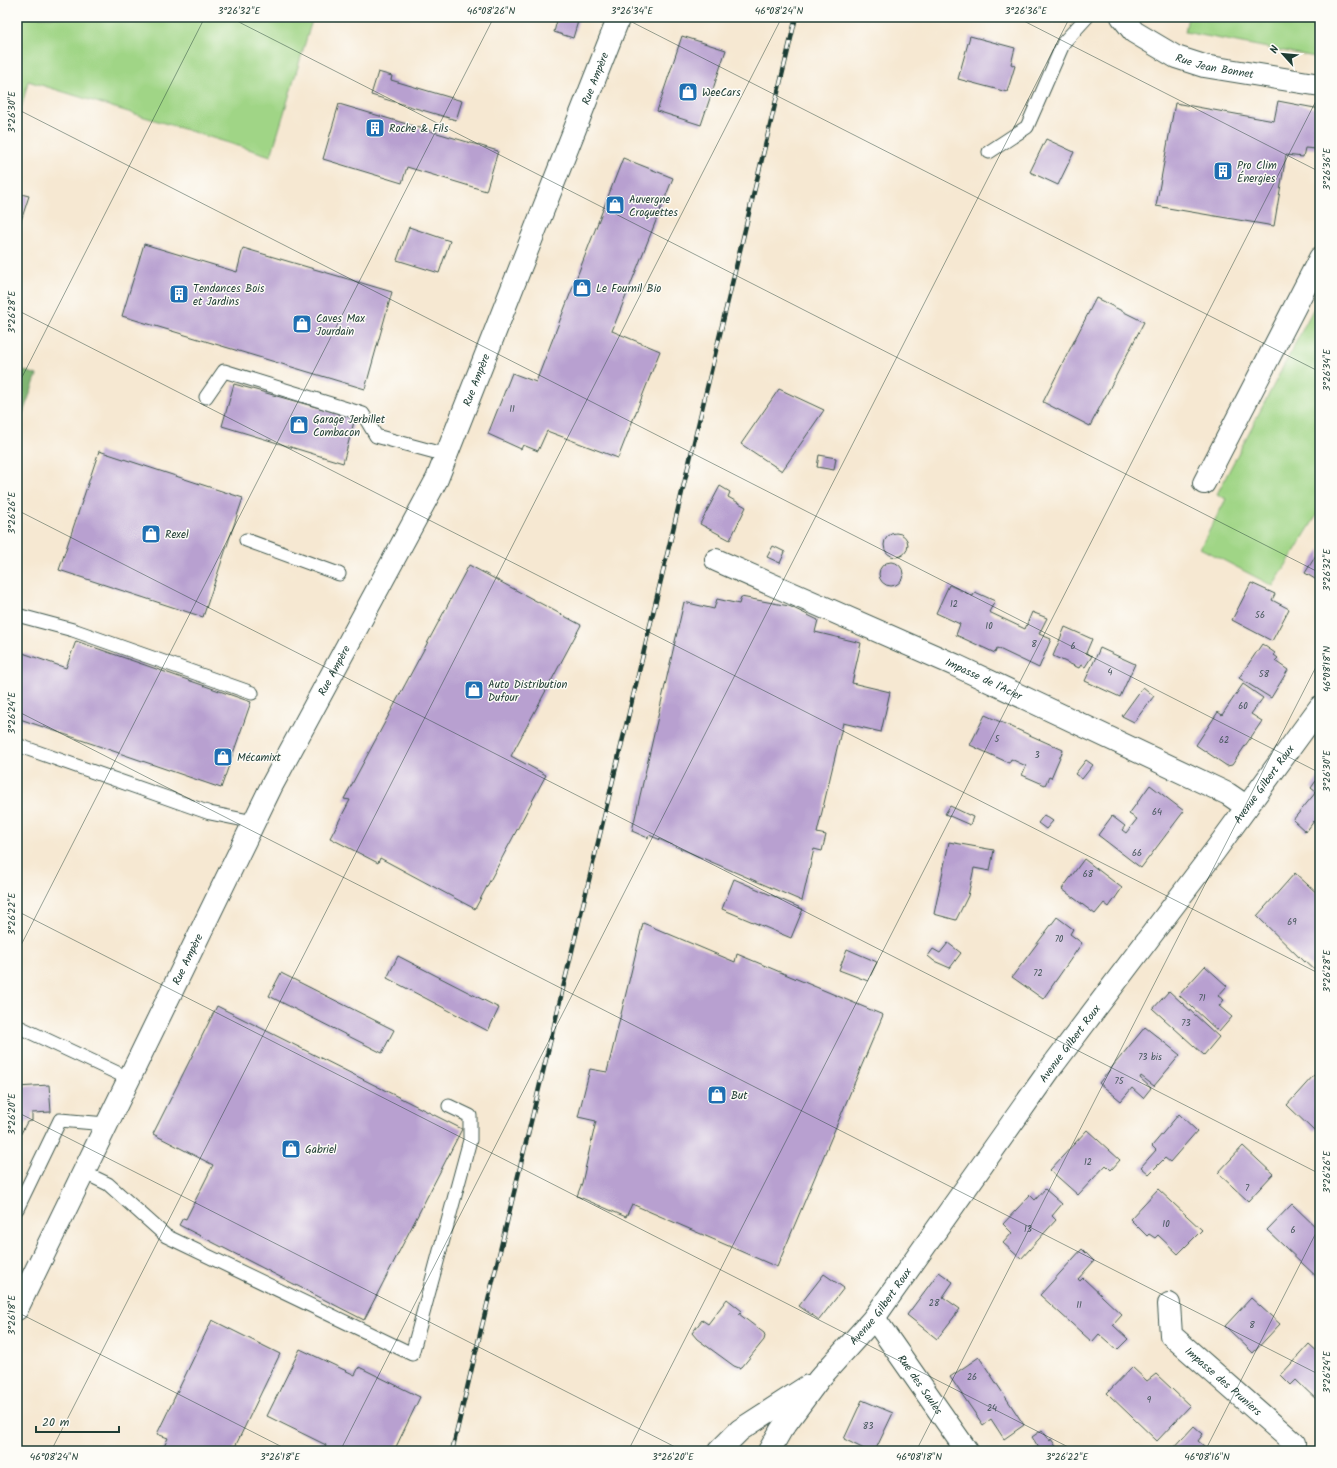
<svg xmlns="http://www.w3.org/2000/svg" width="1337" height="1468" font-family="Kalam,sans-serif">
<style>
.green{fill:#a0d586;stroke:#60895d}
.forest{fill:#80b673;stroke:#507a54}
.building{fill:#b8a0d0}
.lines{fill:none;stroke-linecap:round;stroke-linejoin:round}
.lane-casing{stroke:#3f574c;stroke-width:15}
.street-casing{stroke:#3f574c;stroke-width:24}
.secondary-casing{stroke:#3f574c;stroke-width:24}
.primary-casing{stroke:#3f574c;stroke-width:24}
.lane{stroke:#fff;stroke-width:13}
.street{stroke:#fff;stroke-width:22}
.secondary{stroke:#fff;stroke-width:22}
.primary{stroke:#fff;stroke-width:22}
.rail-casing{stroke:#1f3d34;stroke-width:4.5}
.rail{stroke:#fdfcf7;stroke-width:3;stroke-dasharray:9;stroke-linecap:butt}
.ticks{fill:none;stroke:#1f3d34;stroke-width:1;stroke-opacity:0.45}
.labels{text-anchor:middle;stroke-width:3;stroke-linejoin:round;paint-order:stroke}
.number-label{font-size:9px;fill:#45565b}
.street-label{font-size:11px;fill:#1f3d34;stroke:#fdfcf7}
.poi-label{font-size:11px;fill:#1f3d34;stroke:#fdfcf7;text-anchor:start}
.neatline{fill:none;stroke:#1f3d34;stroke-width:1.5}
.ticks-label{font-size:10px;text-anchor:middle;fill:#1f3d34}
</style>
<rect width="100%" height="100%" fill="#fdfcf7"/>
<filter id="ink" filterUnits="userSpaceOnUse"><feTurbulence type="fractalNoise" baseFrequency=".025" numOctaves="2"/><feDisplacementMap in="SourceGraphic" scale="8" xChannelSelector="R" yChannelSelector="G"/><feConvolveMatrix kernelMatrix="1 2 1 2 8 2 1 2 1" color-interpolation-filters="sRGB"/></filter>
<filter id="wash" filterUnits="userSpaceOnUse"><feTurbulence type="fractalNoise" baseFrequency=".012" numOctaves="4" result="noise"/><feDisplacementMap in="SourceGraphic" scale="16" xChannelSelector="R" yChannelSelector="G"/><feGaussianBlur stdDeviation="0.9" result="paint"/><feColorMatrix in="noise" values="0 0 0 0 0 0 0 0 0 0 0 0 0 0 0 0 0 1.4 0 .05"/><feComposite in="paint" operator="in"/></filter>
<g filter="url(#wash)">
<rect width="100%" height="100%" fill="#f6e8d2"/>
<g class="green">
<polygon points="17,17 313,17 271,156 28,81 17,126"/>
<polygon points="1188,17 1320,17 1320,58 1185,32"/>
<polygon points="1320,296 1320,510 1273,586 1200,548 1226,499 1217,494"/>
</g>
<polygon class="forest" points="17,368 37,375 17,429"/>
<g id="blocks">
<g class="building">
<polygon points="558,17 579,18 573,38 554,32"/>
<polygon points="682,36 726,50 701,125 657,111"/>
<polygon points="970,36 1015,48 1011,64 1015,66 1007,92 958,79"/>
<polygon points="378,72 392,76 391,80 462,101 456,120 371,95"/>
<polygon points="1278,101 1320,109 1320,124 1316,149 1305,148 1303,157 1286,155 1274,226 1156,206 1175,103 1274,121"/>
<polygon points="339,104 498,151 486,191 407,167 402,183 323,159"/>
<polygon points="1046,139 1074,152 1058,185 1030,172"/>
<polygon points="623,158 673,178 612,331 660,351 618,458 547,431 538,451 523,445 521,449 488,434 512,373 536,382"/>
<polygon points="17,193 29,196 17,233"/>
<polygon points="409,227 450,241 439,273 397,260"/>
<polygon points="144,244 237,272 243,248 392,292 365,389 122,316"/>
<polygon points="1096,298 1144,322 1090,426 1043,402"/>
<polygon points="234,384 355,418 343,463 222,426"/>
<polygon points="779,389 824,410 782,471 741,444"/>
<polygon points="99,451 243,498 203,617 59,570"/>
<polygon points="819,455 836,458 834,470 817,467"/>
<polygon points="720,486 730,492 728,497 746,507 730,540 700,524"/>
<circle cx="896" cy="545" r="12"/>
<polygon points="773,546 785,552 780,563 767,557"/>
<polygon points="1320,549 1320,582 1305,573"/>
<circle cx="891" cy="574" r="12"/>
<polygon points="469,565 581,625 511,756 546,775 475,909 380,858 378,863 330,838 350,800 344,799"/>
<polygon points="1251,583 1275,594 1272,600 1289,609 1272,641 1232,620"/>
<polygon points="949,585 973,596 975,592 995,601 989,612 1025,629 1032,612 1047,618 1039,634 1051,639 1039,668 997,648 995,653 956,635 960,624 936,613"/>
<polygon points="741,597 789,606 818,620 815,632 861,643 852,683 890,692 881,732 843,723 817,833 826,835 822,851 814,849 802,901 649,835 648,838 632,831 684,602 714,609 717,599 739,604"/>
<polygon points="1065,627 1092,639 1086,653 1092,656 1085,667 1081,665 1079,668 1053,656"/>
<polygon points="76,641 251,702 221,788 17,718 17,651 66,668"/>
<polygon points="1262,644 1275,653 1274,655 1278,658 1275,661 1288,670 1271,698 1239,678"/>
<polygon points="1100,648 1135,664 1120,697 1085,681"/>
<polygon points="1243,684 1263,698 1251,714 1262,721 1232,765 1227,766 1196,745 1218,712 1222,715"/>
<polygon points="1143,687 1154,696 1134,722 1122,716"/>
<polygon points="985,715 1063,750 1051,778 1049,777 1045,785 1022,775 1026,766 1011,759 1009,763 970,745"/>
<polygon points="1086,760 1093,765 1082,779 1075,774"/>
<polygon points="1320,775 1320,826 1314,821 1306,832 1293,820 1316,792 1311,788"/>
<polygon points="1150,785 1184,811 1141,868 1098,835 1112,816 1125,826 1122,830 1126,833 1137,819 1129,814"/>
<polygon points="950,806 973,817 970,825 945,814"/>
<polygon points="1044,815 1053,821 1046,829 1038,823"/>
<polygon points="949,842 994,850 990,871 974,868 968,896 956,920 934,914"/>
<polygon points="1320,849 1320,857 1316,854"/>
<polygon points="1084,859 1122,888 1109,907 1104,903 1095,914 1062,889"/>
<polygon points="1295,873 1320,896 1320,969 1317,972 1305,961 1304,962 1257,916"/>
<polygon points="734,879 803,909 791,938 722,909"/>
<polygon points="1057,917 1073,929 1070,934 1082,943 1043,999 1012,977"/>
<polygon points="643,923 735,962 737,954 883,1015 777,1267 632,1204 626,1217 577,1196 582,1183 596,1121 578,1117 590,1069 607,1072"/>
<polygon points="948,943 961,953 950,968 934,961 928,956 933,949 940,953"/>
<polygon points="847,949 877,962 868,981 839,970"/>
<polygon points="398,956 499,1008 488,1031 387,978"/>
<polygon points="1205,966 1227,986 1218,996 1224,1000 1219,1006 1232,1017 1219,1032 1179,995"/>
<polygon points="281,973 394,1030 382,1053 269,996"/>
<polygon points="1169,991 1219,1037 1204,1055 1153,1009"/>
<polygon points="217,1006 462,1129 364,1320 179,1225 183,1218 186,1219 213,1165 153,1134"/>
<polygon points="1145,1027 1180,1055 1154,1086 1141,1076 1140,1078 1151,1088 1143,1098 1132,1088 1121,1101 1099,1083"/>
<polygon points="1314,1075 1320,1080 1320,1125 1314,1131 1287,1105"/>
<polygon points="49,1085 51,1112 32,1113 32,1121 27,1122 17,1141 17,1087"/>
<polygon points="1179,1114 1197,1131 1170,1162 1165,1158 1149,1174 1141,1167 1156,1150 1152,1146"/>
<polygon points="1087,1130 1120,1160 1111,1170 1106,1165 1078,1195 1050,1170"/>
<polygon points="1243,1146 1273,1174 1248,1201 1218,1173"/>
<polygon points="1045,1189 1062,1204 1052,1216 1056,1220 1021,1259 1003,1243 1012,1233 1003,1224 1030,1195 1035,1200"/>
<polygon points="1158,1189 1202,1230 1178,1254 1158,1235 1155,1238 1149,1234 1147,1236 1130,1219"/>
<polygon points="1292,1204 1320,1231 1320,1280 1267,1230"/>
<polygon points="1082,1249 1094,1261 1078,1279 1080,1281 1083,1278 1122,1315 1113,1325 1128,1339 1117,1350 1099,1334 1092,1342 1040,1295"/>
<polygon points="939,1272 953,1282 943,1297 960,1309 937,1339 907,1315"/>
<polygon points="824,1274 844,1288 819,1320 799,1306"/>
<polygon points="1251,1298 1280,1324 1253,1353 1225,1326"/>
<polygon points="727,1299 742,1311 739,1314 764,1333 765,1336 764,1340 742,1367 739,1368 734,1366 697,1339 692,1333 702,1320 708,1324"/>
<polygon points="212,1320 280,1354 233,1451 162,1451 168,1438 157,1434"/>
<polygon points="1309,1344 1320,1354 1320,1403 1296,1380 1291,1385 1281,1375"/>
<polygon points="300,1349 355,1375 359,1367 420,1397 394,1451 324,1451 326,1445 267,1416"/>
<polygon points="979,1357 1024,1425 1004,1439 991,1419 983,1425 950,1377"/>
<polygon points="1132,1367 1147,1381 1156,1374 1190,1406 1157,1441 1107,1393"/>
<polygon points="862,1400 893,1413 875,1451 868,1451 844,1439"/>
<polygon points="1194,1426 1203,1434 1198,1441 1210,1451 1171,1451"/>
<polygon points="1042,1430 1050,1441 1051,1439 1059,1451 1035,1451 1039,1448 1032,1437"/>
</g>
</g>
</g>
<g filter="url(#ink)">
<use href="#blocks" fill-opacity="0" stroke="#3f574c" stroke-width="1"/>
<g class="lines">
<defs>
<g id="lane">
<polyline points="989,152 1027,127 1064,42 1087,17"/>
<polyline points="206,397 224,371 363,414 376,436 446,455"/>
<polyline points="246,540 339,574"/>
<polyline points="17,615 73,630 252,693"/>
<polyline points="17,745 210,813 254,822"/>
<polyline points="17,1026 128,1078"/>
<polyline points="83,1172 108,1184 166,1236 412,1354 470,1140 470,1116 449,1106"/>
<polyline points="17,1209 60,1120 106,1124"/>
</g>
<g id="street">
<path id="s1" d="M 1122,17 L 1134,32 L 1176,57 L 1204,66 L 1320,85"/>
<polyline points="1204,483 1320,258"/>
<path id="s2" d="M 716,560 L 955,665 L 1228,794 L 1247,807"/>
<path id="s3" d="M 1169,1304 L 1171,1335 L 1294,1443 L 1293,1451"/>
<path id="s4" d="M 874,1318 L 967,1451"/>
</g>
<g id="secondary">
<polyline points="719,1451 740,1430 808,1386"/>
<path id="s5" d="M 769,1451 L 781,1430 L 819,1379 L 874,1318 L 1053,1065 L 1214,852 L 1320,707"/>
</g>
<g id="primary">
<path id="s6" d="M 17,1309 L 272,785 L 437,479 L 619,17"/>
</g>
</defs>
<use href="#lane" class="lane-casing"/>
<use href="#street" class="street-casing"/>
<use href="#secondary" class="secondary-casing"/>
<use href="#primary" class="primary-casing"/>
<use href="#lane" class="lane"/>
<use href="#street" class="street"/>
<use href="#secondary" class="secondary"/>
<use href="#primary" class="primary"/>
<defs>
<polyline id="rail" points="452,1451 796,17"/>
</defs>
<use href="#rail" class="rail-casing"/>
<use href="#rail" class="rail"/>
</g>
</g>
<path class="ticks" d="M 229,17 L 1320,573M 622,17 L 1320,372M 1016,17 L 1320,172M 17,109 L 1320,773M 17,310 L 1320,974M 17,387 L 205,17M 17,510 L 1320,1174M 17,711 L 1320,1375M 17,911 L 1076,1451M 17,953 L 494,17M 17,1112 L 683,1451M 17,1312 L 290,1451M 51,1451 L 782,17M 340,1451 L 1070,17M 628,1451 L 1320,93M 916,1451 L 1320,659M 1205,1451 L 1320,1225"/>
<defs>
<symbol id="shop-square" viewBox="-11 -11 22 22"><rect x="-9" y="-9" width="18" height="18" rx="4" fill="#1f6fb2" stroke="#fdfcf7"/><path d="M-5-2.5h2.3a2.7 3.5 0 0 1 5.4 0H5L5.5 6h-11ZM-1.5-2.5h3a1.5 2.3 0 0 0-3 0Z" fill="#fff"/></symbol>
<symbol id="building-square" viewBox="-11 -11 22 22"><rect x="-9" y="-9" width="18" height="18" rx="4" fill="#1f6fb2" stroke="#fdfcf7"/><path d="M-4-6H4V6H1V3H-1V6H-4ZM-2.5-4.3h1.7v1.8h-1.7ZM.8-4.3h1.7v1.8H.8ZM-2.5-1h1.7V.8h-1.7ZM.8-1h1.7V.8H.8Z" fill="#fff"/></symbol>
</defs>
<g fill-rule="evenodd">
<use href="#shop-square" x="677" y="81" width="22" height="22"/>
<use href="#building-square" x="364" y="117" width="22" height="22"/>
<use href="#building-square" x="1212" y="160" width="22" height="22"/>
<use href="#shop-square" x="604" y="194" width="22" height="22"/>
<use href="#shop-square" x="571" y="277" width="22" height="22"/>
<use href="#building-square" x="168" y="283" width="22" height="22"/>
<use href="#shop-square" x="291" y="313" width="22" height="22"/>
<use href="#shop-square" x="288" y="414" width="22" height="22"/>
<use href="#shop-square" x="140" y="523" width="22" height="22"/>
<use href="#shop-square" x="463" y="679" width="22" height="22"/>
<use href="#shop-square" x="212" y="746" width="22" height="22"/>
<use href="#shop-square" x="706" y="1084" width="22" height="22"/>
<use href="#shop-square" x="280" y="1138" width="22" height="22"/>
</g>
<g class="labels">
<g class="number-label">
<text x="512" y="412">11</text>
<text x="954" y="607">12</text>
<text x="1260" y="618">56</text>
<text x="989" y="629">10</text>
<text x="1034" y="647">8</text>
<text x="1073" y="649">6</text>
<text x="1110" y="675">4</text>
<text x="1264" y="677">58</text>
<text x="1243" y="709">60</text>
<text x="997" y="742">5</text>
<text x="1224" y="743">62</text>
<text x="1037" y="758">3</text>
<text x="1157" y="815">64</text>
<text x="1137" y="856">66</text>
<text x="1088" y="877">68</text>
<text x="1292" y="925">69</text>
<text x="1059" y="942">70</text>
<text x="1038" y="976">72</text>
<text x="1202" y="1001">71</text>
<text x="1186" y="1026">73</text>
<text x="1150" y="1060">73 bis</text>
<text x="1119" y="1084">75</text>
<text x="1088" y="1165">12</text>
<text x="1247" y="1191">7</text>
<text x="1166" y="1227">10</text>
<text x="1028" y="1232">13</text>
<text x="1293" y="1233">6</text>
<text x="934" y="1306">28</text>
<text x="1079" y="1308">11</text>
<text x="1252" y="1328">8</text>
<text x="972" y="1380">26</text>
<text x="1149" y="1403">9</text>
<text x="992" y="1411">24</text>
<text x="868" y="1429">83</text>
</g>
<g class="street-label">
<text dy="4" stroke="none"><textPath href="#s1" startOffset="108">Rue Jean Bonnet</textPath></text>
<text dy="4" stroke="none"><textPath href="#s6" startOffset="1361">Rue Ampère</textPath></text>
<text dy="4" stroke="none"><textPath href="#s6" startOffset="1037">Rue Ampère</textPath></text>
<text dy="4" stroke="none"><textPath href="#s6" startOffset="713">Rue Ampère</textPath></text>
<text dy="4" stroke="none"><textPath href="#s2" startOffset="293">Impasse de l'Acier</textPath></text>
<text dy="4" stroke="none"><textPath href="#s5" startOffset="831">Avenue Gilbert Roux</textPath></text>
<text dy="4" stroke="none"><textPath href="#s6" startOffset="389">Rue Ampère</textPath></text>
<text dy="4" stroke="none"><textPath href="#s5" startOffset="507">Avenue Gilbert Roux</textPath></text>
<text dy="4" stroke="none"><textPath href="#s5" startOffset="183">Avenue Gilbert Roux</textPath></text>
<text dy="4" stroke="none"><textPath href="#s3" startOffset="101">Impasse des Pruniers</textPath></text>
<text dy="4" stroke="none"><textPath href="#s4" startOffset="81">Rue des Saules</textPath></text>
</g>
<g class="poi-label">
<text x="702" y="96">WeeCars</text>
<text x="389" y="132">Roche &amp; Fils</text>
<text x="1237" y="169">Pro Clim<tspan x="1237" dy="13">Énergies</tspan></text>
<text x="629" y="203">Auvergne<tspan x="629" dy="13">Croquettes</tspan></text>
<text x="193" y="292">Tendances Bois<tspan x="193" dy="13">et Jardins</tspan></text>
<text x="596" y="292">Le Fournil Bio</text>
<text x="316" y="322">Caves Max<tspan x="316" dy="13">Jourdain</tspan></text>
<text x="313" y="423">Garage Jerbillet<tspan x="313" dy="13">Combacon</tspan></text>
<text x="165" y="538">Rexel</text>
<text x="488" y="688">Auto Distribution<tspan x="488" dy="13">Dufour</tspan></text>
<text x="237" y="761">Mécamixt</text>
<text x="731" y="1099">But</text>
<text x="305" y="1153">Gabriel</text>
</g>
</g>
<rect width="1337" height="1468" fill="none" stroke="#fdfcf7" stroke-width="44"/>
<g transform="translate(1283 54) rotate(297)" stroke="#fdfcf7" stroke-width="3" paint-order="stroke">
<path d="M0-3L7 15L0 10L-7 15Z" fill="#1f3d34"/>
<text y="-6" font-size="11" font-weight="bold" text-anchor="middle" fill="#1f3d34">N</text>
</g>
<path d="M36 1426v6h83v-6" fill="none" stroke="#1f3d34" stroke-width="2"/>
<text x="42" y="1426" font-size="12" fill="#1f3d34" stroke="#fdfcf7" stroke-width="3" paint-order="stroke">20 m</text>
<rect x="22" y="22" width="1293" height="1424" class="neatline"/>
<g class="ticks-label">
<text x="239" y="14">3°26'32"E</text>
<text x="491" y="14">46°08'26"N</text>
<text x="632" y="14">3°26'34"E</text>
<text x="779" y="14">46°08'24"N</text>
<text x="1026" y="14">3°26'36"E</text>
<text transform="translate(11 112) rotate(-90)" y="4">3°26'30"E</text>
<text transform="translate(1326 169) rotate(-90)" y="4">3°26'36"E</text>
<text transform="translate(11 312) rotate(-90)" y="4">3°26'28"E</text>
<text transform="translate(1326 370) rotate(-90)" y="4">3°26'34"E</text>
<text transform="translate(11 513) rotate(-90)" y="4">3°26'26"E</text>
<text transform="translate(1326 570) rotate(-90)" y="4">3°26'32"E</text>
<text transform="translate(1326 669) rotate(-90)" y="4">46°08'18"N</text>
<text transform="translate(11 713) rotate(-90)" y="4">3°26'24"E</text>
<text transform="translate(1326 771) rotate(-90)" y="4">3°26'30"E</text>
<text transform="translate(11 914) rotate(-90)" y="4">3°26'22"E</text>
<text transform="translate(1326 971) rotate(-90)" y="4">3°26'28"E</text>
<text transform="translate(11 1114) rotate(-90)" y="4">3°26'20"E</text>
<text transform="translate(1326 1172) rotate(-90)" y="4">3°26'26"E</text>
<text transform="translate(11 1315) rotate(-90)" y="4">3°26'18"E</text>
<text transform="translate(1326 1372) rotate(-90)" y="4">3°26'24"E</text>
<text x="54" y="1460">46°08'24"N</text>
<text x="280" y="1460">3°26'18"E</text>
<text x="673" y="1460">3°26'20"E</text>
<text x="919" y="1460">46°08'18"N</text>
<text x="1067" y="1460">3°26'22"E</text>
<text x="1207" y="1460">46°08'16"N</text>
</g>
</svg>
